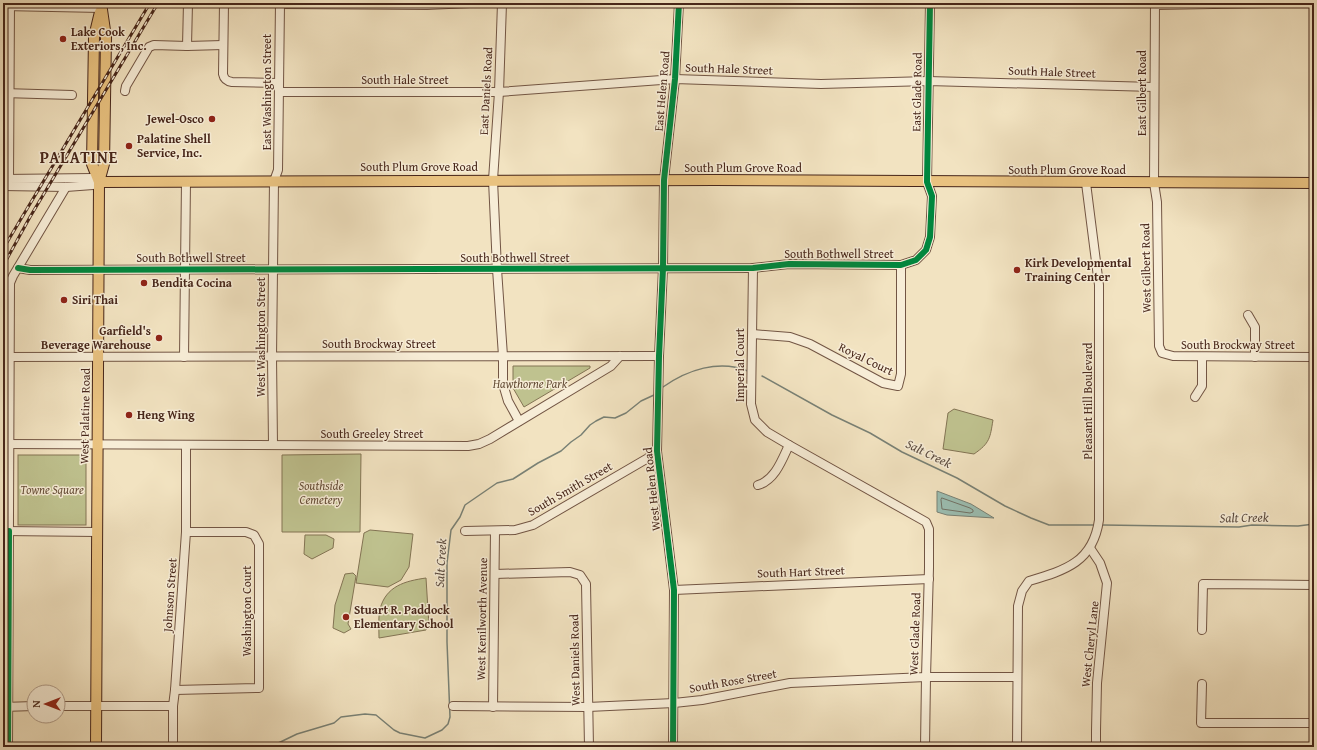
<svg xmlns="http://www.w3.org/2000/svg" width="1317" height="750" font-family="'Gentium Book Plus',serif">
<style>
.green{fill:#bfc28f;stroke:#837454}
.water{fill:#9bbeb2;stroke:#798175}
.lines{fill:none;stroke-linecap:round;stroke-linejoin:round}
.shore{stroke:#717266;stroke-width:1}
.stream{stroke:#798175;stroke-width:1.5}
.minor-casing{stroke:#725544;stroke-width:10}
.major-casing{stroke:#47261a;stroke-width:12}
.minor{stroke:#f7edd7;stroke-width:8}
.major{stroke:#e9c280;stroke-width:10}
.rail-casing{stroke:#47261a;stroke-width:3}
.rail{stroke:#f7edd7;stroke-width:1.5;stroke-dasharray:4.5;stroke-linecap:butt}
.cycleway-casing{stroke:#f7edd7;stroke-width:8}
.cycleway{stroke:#00873e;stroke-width:6}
.poi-dot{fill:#8f2418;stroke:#f7edd7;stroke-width:1.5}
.labels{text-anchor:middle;stroke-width:3;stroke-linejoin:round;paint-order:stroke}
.poi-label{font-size:12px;font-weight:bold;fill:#47261a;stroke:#f7edd7;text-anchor:start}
.street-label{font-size:12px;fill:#47261a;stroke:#f7edd7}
.park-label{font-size:12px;font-style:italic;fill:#654d37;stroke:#f7edd7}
.water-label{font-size:13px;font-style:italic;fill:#5c4c40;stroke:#f7edd7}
.district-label{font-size:16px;font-weight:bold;letter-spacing:1px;fill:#47261a;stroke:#f7edd7}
</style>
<rect width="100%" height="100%" fill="#f2e3c1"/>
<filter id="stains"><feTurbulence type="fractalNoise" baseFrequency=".005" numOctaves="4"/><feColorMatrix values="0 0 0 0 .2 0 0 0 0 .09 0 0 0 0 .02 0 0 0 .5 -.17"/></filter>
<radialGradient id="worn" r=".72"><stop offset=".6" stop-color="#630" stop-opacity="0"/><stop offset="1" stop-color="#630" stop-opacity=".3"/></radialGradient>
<g class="green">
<polygon points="513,366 590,366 590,368 524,407 513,388"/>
<path d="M 954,409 L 993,420 C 990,438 990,443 974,454 L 943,449 L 948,413 Z"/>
<polygon points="361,454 360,532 282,532 282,455"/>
<rect x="18" y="455" width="68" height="70"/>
<polygon points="370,530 413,534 409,567 401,580 388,587 356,583 364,533"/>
<polygon points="305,535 326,535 334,539 333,548 312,559 304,554"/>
<polygon points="353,573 356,576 348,624 351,629 344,633 333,628 335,605 345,574"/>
<path d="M 426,578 L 429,626 L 426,630 L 379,638 C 379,629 378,618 380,609 C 386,586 405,581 426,578 Z"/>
</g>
<polygon class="water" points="937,491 971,504 994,518 947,515 937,512"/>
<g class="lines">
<polygon class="shore" points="942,498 970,508 973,510 973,512 970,513 942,509 941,500"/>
<g class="stream">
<polyline points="762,376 832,415 870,433 902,452 957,478 1005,506 1031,518 1049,525 1093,525"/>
<path d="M 663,387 C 687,370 719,359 748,371"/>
<polyline points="1103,525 1239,527 1252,525 1298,526 1314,524"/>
<polyline points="270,747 297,734 334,723 341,717 365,714 376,715 394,730 400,733 425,738 442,730 448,724 450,717 447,642 447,563 451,530 460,517 465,505 497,483 513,479 538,463 561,451 571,442 581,435 590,425 596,421 604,417 615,418 626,413 641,401 654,395"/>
</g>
<defs>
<g id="minor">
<polyline points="188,3 187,46 223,45"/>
<path d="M 224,3 L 223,74 C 224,79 226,81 232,82 L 279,83"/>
<polyline points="502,3 499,92 493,180 497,269 503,356 503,384 508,401 519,421"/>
<polyline points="1155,3 1154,183 1157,202 1159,346 1162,353 1173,356 1314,357"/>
<polyline points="280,4 427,5 470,3"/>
<polyline points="1155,5 1272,3"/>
<polyline points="3,6 101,8"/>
<polyline points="125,91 126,86 149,47 154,45 187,46"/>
<polyline points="279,92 499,92 675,79 821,84 928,81 1154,87"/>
<polyline points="3,93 72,95"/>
<polyline points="3,179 93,178 99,182"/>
<polyline points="9,179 10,3"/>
<polyline points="3,186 66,187 93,185 99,182"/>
<polyline points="18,268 30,270 753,268 789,264 901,265 916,260 926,250 930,237 932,196 927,182 930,3"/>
<polyline points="753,268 751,404 755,420 767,432 789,445 926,522 929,529 929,568 926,677 925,747"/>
<polyline points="1248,315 1255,327 1255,357"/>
<polyline points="753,334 790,337 810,344 883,383 898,386 901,374 901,265"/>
<polyline points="3,357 659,356"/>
<polyline points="184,357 186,181"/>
<polyline points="1195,397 1202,386 1202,357"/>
<polyline points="3,444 468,446 479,444 490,439 611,366 620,356"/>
<polyline points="273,445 272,357 274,181 278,170 280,3"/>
<path d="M 758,485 C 775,480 782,460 789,445"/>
<polyline points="3,531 97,532"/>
<polyline points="465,531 515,530 533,525 648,458 657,451"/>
<polyline points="1090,548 1100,563 1107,583 1097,683 1096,731 1096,747"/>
<polyline points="495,574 570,572 580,575 586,584 589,747"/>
<polyline points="674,590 929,579"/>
<polyline points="1202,630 1203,584 1314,585"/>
<polyline points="1202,684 1201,723 1314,723"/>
<polyline points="175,690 259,688 259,544 254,535 246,532 186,532"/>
<polyline points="58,706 173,706"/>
<polyline points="453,706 588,707 674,703 702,700 790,683 926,677 1017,677"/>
<polyline points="3,707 34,706"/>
<polyline points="493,707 495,531"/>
<polyline points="8,747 10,283 13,276 66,187"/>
<polyline points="173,747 173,706 175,690 186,532 186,445"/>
<polyline points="673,747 674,590 657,451 659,356 663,268 664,180 675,79 679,3"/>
<path d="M 1017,747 L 1018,606 L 1022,591 L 1029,581 C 1066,570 1093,562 1099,520 L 1099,285 L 1086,183"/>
</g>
<g id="major">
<polyline points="99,182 715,180 1314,183"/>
<polyline points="99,182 92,164 94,37 100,12"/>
<polyline points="96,747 99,182 104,164 106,37 101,3"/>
</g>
</defs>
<use href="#minor" class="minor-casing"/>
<use href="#major" class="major-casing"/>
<use href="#minor" class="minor"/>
<use href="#major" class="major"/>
<defs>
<g id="rail">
<polyline points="3,249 150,3"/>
<polyline points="3,266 30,217 158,3"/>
</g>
</defs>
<use href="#rail" class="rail-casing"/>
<use href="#rail" class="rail"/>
<defs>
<g id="cycleway">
<polyline points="1155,5 1272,3"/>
<polyline points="18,268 30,270 753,268 789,264 901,265 916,260 926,250 930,237 932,196 927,182 930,3"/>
<polyline points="8,747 9,531"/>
<polyline points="673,747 674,590 657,451 659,356 663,268 664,180 675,79 679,3"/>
</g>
</defs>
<use href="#cycleway" class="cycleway-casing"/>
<use href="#cycleway" class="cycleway"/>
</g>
<g class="poi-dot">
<circle cx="63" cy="39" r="4"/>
<circle cx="212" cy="119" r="4"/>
<circle cx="129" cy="146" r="4"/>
<circle cx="1017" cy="270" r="4"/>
<circle cx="144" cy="283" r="4"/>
<circle cx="64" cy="300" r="4"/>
<circle cx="159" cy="338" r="4"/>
<circle cx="129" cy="415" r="4"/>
<circle cx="346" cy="617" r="4"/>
</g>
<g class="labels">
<g class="poi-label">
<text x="71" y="36">Lake Cook<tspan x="71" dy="14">Exteriors, Inc.</tspan></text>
<text x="204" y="123" text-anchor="end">Jewel-Osco</text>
<text x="137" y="143">Palatine Shell<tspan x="137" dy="14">Service, Inc.</tspan></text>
<text x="1025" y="267">Kirk Developmental<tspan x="1025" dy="14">Training Center</tspan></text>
<text x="152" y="287">Bendita Cocina</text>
<text x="72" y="304">Siri Thai</text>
<text x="151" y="335" text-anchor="end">Garfield's<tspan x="151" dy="14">Beverage Warehouse</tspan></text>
<text x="137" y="419">Heng Wing</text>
<text x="354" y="614">Stuart R. Paddock<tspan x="354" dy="14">Elementary School</tspan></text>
</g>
<g class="street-label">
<text transform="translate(729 69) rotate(2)" y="4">South Hale Street</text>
<text transform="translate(1052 72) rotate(2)" y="4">South Hale Street</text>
<text x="405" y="84">South Hale Street</text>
<text transform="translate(486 91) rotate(-87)" y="4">East Daniels Road</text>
<text transform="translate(662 91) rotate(-85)" y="4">East Helen Road</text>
<text transform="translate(267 92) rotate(-90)" y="4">East Washington Street</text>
<text transform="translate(917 92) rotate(-89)" y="4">East Glade Road</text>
<text transform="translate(1142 93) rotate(-90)" y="4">East Gilbert Road</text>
<text x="419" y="171">South Plum Grove Road</text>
<text x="743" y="172">South Plum Grove Road</text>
<text x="1067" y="174">South Plum Grove Road</text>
<text x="839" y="258">South Bothwell Street</text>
<text x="191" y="262">South Bothwell Street</text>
<text x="515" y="262">South Bothwell Street</text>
<text transform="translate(1146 268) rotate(-91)" y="4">West Gilbert Road</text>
<text transform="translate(261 337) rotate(-90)" y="4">West Washington Street</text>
<text x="379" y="348">South Brockway Street</text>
<text x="1238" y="349">South Brockway Street</text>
<text transform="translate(866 359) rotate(26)" y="4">Royal Court</text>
<text transform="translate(740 365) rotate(-90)" y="4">Imperial Court</text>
<text transform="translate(1088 401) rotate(-90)" y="4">Pleasant Hill Boulevard</text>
<text transform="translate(85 416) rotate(-89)" y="4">West Palatine Road</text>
<text x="372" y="438">South Greeley Street</text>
<text transform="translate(570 489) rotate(-30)" y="4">South Smith Street</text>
<text transform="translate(652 489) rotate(-96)" y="4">West Helen Road</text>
<text transform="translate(801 572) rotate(-2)" y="4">South Hart Street</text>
<text transform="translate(170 595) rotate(-86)" y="4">Johnson Street</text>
<text transform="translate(247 611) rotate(-90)" y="4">Washington Court</text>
<text transform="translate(482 619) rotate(-89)" y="4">West Kenilworth Avenue</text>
<text transform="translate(915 634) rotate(-88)" y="4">West Glade Road</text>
<text transform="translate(1090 644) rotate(-84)" y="4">West Cheryl Lane</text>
<text transform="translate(575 660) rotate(-91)" y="4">West Daniels Road</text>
<text transform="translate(733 681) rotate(-10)" y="4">South Rose Street</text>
</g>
<g class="park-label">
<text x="530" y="388">Hawthorne Park</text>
<text x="321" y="490">Southside<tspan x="321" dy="14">Cemetery</tspan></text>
<text x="52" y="494">Towne Square</text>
</g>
<g class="water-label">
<text transform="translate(929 453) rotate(26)" y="5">Salt Creek</text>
<text transform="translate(1244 517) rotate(-1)" y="5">Salt Creek</text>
<text transform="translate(440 563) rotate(-87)" y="5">Salt Creek</text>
</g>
<g class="district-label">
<text x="79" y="163">PALATINE</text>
</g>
</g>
<rect width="1317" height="750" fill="none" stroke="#f2e3c1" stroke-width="16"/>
<rect x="4" y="4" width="1309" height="742" fill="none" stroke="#47261a" stroke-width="2"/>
<rect x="8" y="8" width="1301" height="734" fill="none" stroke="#47261a"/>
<g transform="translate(46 704) rotate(270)"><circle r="19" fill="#f7edd7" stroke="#b19d8b"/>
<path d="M0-3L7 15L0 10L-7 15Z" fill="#8f2418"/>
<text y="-6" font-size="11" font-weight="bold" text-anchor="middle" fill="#47261a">N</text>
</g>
<rect width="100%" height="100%" filter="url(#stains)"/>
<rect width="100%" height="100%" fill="url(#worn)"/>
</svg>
